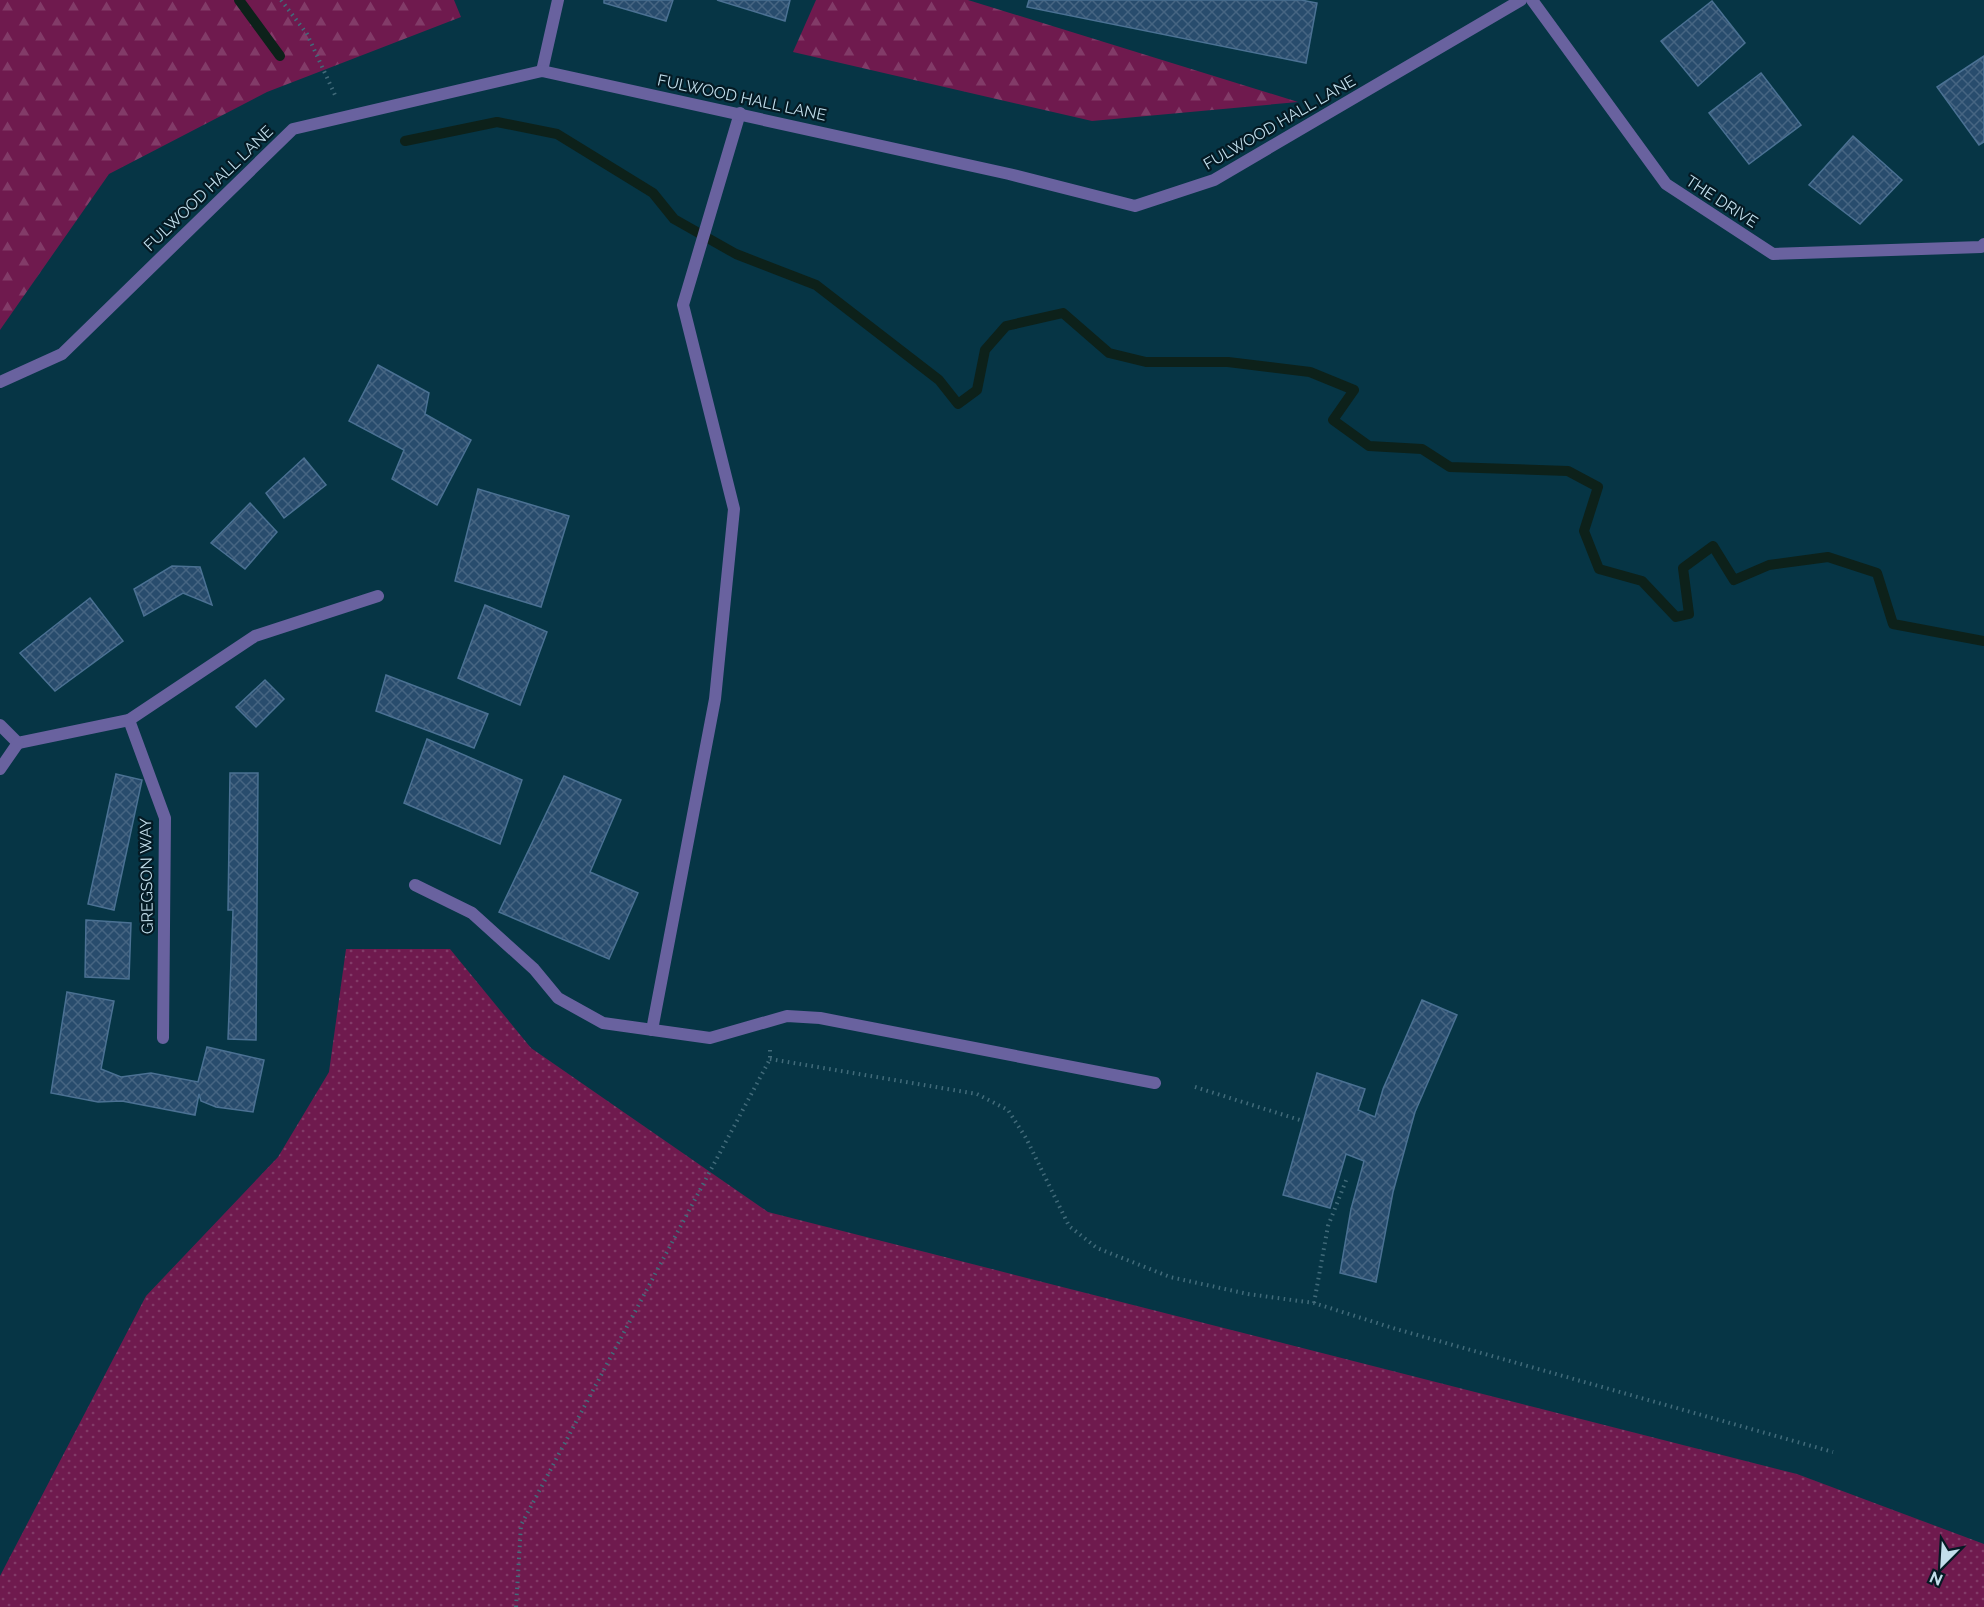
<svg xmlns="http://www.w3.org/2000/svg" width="1984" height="1607" font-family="Raleway,sans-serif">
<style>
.grass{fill:url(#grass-dots)}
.forest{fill:url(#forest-firs)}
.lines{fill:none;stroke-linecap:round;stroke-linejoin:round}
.stream{stroke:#0d211a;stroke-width:10}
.building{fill:url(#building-cross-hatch);stroke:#4b7193;stroke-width:1.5}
.path{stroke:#426b7a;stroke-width:4;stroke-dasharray:1.5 4.5;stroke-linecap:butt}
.lane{stroke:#69629f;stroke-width:12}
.street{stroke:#69629f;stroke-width:12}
.labels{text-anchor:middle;stroke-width:4.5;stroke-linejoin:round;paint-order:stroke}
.street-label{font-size:16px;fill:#c2deeb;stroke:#041a24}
</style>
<defs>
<pattern id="grass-dots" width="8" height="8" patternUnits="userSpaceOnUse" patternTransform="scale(1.5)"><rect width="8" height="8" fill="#6f1a4e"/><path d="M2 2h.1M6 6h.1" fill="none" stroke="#823b68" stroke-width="1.8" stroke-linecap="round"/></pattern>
<pattern id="forest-firs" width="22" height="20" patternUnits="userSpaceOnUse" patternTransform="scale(1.5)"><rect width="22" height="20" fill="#6f1a4e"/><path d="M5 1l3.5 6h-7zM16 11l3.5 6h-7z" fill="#823b68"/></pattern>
<pattern id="building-cross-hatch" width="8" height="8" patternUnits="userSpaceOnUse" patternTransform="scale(1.5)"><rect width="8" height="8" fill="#284c6d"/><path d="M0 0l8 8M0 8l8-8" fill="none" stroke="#466582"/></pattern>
</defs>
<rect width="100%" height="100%" fill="#063545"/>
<polygon class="grass" points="346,949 450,949 531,1048 768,1212 1797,1474 1984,1544 1984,1607 0,1607 0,1576 146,1296 278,1157 329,1072"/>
<g class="forest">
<polygon points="0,0 454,0 461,17 267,92 109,174 0,330"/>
<polygon points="816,0 968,0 1298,102 1092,121 793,52"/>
</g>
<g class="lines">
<g class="stream">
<polyline points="239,0 280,56"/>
<polyline points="405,141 497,122 557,134 653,193 674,219 736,254 816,285 939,380 958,404 977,390 985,350 1006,326 1063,313 1109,353 1146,362 1228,362 1310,372 1354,390 1333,420 1369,446 1422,449 1450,467 1568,471 1598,487 1584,531 1599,569 1642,581 1676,617 1689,614 1683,568 1713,546 1734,580 1769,565 1828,557 1877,573 1893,624 1984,641"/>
</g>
</g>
<g class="building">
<polygon points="604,0 673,0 666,21 604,3"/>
<polygon points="717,0 790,0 785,21"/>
<polygon points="1029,0 1301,0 1317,3 1306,63 1027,7"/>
<polygon points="1712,1 1745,43 1698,86 1661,41"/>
<polygon points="1984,56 1984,142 1979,145 1937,87"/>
<polygon points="1761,73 1801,125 1749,164 1709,113"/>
<polygon points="1853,136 1902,180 1860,224 1809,185"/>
<polygon points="378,365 429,393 425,414 471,440 437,505 392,479 404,450 349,421"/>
<polygon points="304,458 326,485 284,518 266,493"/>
<polygon points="478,489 569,516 541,607 455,581"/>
<polygon points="250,503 277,532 245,569 211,543"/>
<polygon points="172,566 200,567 212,605 183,593 144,616 134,589"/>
<polygon points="90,598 123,641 55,691 20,653"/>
<polygon points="485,605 547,632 520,705 458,678"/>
<polygon points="386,675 488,714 474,748 376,711"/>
<polygon points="265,680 284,699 256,727 236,707"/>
<polygon points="427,739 522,780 500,844 404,803"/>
<polygon points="230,773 258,773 256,1040 228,1039 233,910 228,910"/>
<polygon points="116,774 142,780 114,910 88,904"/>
<polygon points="564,776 621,800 590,872 638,893 609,959 499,912"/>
<polygon points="86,920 131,923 129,979 85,977"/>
<polygon points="67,992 114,1001 101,1069 121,1077 151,1073 198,1082 207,1047 264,1060 253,1112 216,1107 201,1101 199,1094 195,1115 122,1101 98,1102 51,1093"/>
<polygon points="1422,1000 1457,1015 1415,1112 1393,1192 1376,1282 1340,1273 1351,1209 1364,1161 1346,1154 1330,1208 1283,1195 1317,1073 1365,1089 1358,1110 1375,1117 1383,1089"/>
</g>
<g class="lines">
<g class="path">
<polyline points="281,0 307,34 335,95"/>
<polyline points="770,1059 977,1094 1008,1110 1026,1138 1069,1226 1097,1248 1170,1277 1248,1294 1314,1303 1396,1329 1833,1452"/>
<polyline points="1195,1087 1303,1121"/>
<polyline points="1314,1303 1328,1226 1347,1178"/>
<polyline points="516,1607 521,1525 770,1059 770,1046"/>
</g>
<g class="lane">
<polyline points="415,885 472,913 534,969 558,998 603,1023 710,1038 787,1016 820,1018 1155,1083"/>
<polyline points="652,1030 715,699 734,509 683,305 740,113"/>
</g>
<g class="street">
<polyline points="1532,0 1666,184 1773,254 1981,247 1984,244"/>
<polyline points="542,71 558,0"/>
<polyline points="0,382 62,354 293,129 542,71 1009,174 1135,206 1214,180 1521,0"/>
<polyline points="129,720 165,818 163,1038"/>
<polyline points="0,725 18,743 129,720 255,636 378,596"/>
<polyline points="0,769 18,743"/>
</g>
</g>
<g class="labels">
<g class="street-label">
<text transform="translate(742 97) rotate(12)" y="6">FULWOOD HALL LANE</text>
<text transform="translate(1279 122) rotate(-30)" y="6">FULWOOD HALL LANE</text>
<text transform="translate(208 188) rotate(-44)" y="6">FULWOOD HALL LANE</text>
<text transform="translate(1722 201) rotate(33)" y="6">THE DRIVE</text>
<text transform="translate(146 876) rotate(-91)" y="6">GREGSON WAY</text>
</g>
</g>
<g transform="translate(1942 1565) rotate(204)" stroke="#041a24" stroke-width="4.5" paint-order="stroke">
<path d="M0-4.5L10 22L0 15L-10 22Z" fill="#c2deeb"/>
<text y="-9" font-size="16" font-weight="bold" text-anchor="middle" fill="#c2deeb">N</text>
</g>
</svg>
